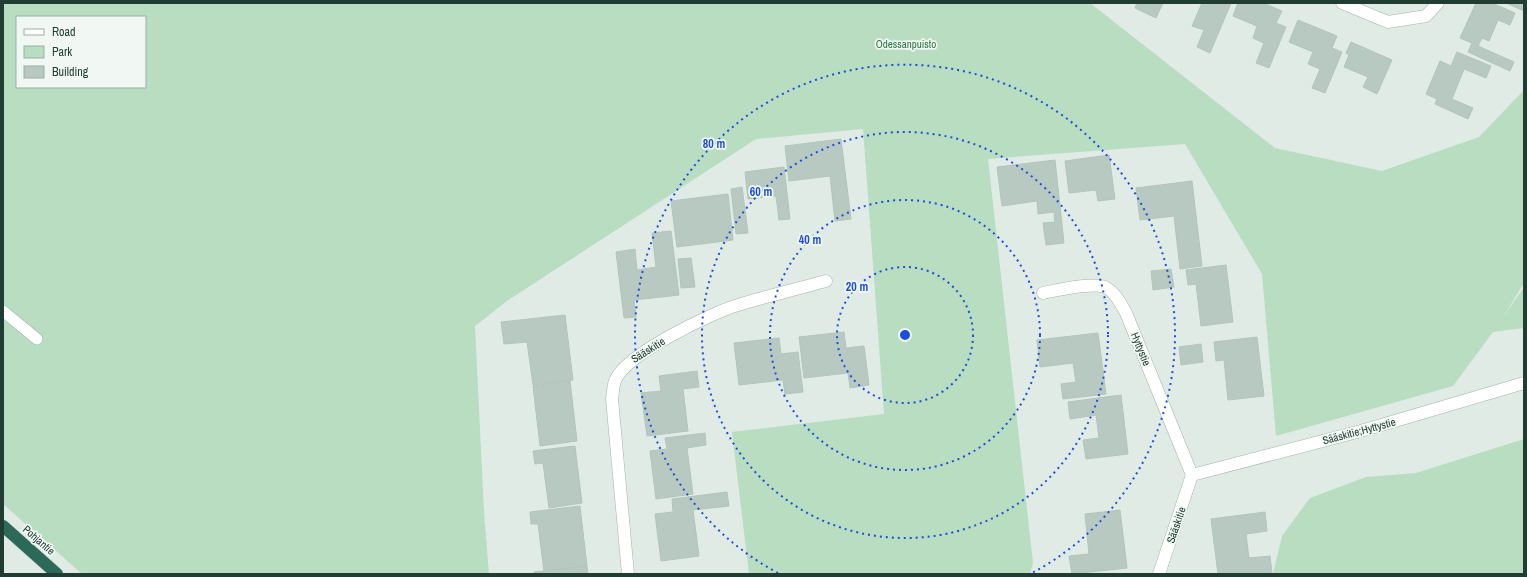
<svg xmlns="http://www.w3.org/2000/svg" width="1527" height="577" font-family="'Archivo Narrow',sans-serif">
<style>
.green{fill:#b8ddc0;fill-rule:evenodd}
.building{fill:#b8c9c1;stroke:#b2c5bc}
.lines{fill:none;stroke-linecap:round;stroke-linejoin:round}
.lane-casing{stroke:#a3b3ad;stroke-width:12}
.street-casing{stroke:#a3b3ad;stroke-width:13}
.highway-casing{stroke:#c1c8c6;stroke-width:13}
.lane{stroke:#fff;stroke-width:11}
.street{stroke:#fff;stroke-width:12}
.highway{stroke:#2c6959;stroke-width:12}
.ring{fill:none;stroke:#1d4ed8;stroke-width:2;stroke-dasharray:2 4}
.labels{text-anchor:middle;stroke-width:3.5;stroke-linejoin:round;paint-order:stroke}
.park-label{font-size:11px;fill:#2a7442;stroke:#f1f8f4}
.street-label{font-size:11px;fill:#203c33;stroke:#f1f8f4}
.centre{fill:#1d4ed8;stroke:#f1f8f4;stroke-width:2}
.ring-label{font-size:12px;text-anchor:middle;font-weight:bold;fill:#1d4ed8;stroke:#f1f8f4;stroke-width:3.5;stroke-linejoin:round;paint-order:stroke}
</style>
<rect width="100%" height="100%" fill="#e0ebe6"/>
<g class="green">
<path d="M 3,3 L 1090,3 L 1275,148 L 1382,171 L 1479,137 L 1524,90 L 1524,283 L 1502,319 L 1524,287 L 1524,328 L 1493,332 L 1453,386 L 1276,436 L 1262,274 L 1185,144 L 988,159 L 1033,563 L 1030,574 L 749,574 L 732,432 L 884,414 L 863,129 L 756,139 L 507,301 L 475,326 L 484,512 L 489,574 L 82,574 L 3,504 ZM 17,17 L 145,17 L 145,87 L 17,87 Z"/>
<polygon points="1524,439 1524,574 1273,574 1282,536 1310,498 1366,477 1416,473"/>
</g>
<g class="building">
<polygon points="1137,3 1163,3 1156,18 1135,8"/>
<polygon points="1202,3 1231,3 1210,53 1197,47 1204,30 1192,26"/>
<polygon points="1238,3 1263,3 1282,11 1276,23 1286,27 1269,68 1256,63 1264,43 1253,38 1257,26 1233,16"/>
<polygon points="1476,3 1492,3 1515,13 1510,25 1498,20 1489,41 1482,38 1478,46 1514,62 1510,71 1468,52 1472,43 1460,38"/>
<polygon points="1506,3 1524,3 1524,11"/>
<polygon points="1298,20 1337,36 1332,48 1342,52 1325,93 1312,88 1320,69 1308,64 1313,52 1289,42"/>
<polygon points="1351,42 1392,60 1377,94 1363,87 1368,77 1344,67 1349,55 1346,53"/>
<polygon points="1457,52 1491,66 1486,78 1464,69 1452,99 1473,108 1468,119 1435,104 1437,99 1426,94 1440,61 1451,66"/>
<polygon points="841,139 851,219 835,221 830,176 789,181 785,146"/>
<polygon points="1109,155 1115,199 1098,201 1096,190 1069,193 1065,161"/>
<polygon points="1055,160 1064,243 1046,245 1043,223 1055,222 1054,212 1038,214 1037,201 1002,206 997,167"/>
<polygon points="784,167 790,219 779,220 776,196 748,199 745,172"/>
<polygon points="1192,181 1202,266 1180,269 1174,216 1140,220 1136,188"/>
<polygon points="742,187 748,233 736,234 731,189"/>
<polygon points="728,194 733,240 677,247 671,201"/>
<polygon points="671,231 679,295 634,300 636,317 624,318 616,252 635,249 637,270 656,267 652,233"/>
<polygon points="691,258 695,287 681,288 678,259"/>
<polygon points="1226,265 1233,322 1201,326 1196,284 1188,285 1186,270"/>
<polygon points="1171,269 1174,287 1153,290 1151,271"/>
<polygon points="565,315 573,380 533,385 527,342 504,344 501,322"/>
<polygon points="844,332 846,348 864,346 869,385 850,388 848,373 804,378 799,337"/>
<polygon points="1098,333 1106,394 1063,399 1061,384 1076,382 1073,363 1040,367 1037,340"/>
<polygon points="1257,337 1264,396 1228,400 1224,360 1216,361 1214,342"/>
<polygon points="779,338 781,354 798,352 803,392 785,394 783,380 739,385 734,343"/>
<polygon points="1201,344 1203,362 1181,365 1179,347"/>
<polygon points="697,371 699,387 683,389 688,431 647,436 641,393 661,391 659,376"/>
<polygon points="570,381 577,441 540,446 533,386"/>
<polygon points="1121,395 1128,454 1086,459 1083,440 1099,438 1096,415 1070,419 1068,402"/>
<polygon points="705,433 706,445 687,448 693,494 656,499 650,451 667,449 665,438"/>
<polygon points="575,446 582,503 549,508 543,463 535,464 533,451"/>
<polygon points="727,492 729,506 693,510 699,556 661,561 655,514 673,512 672,499"/>
<polygon points="580,506 587,566 544,571 538,524 531,524 530,512"/>
<polygon points="1120,510 1127,568 1072,574 1069,556 1089,554 1085,514"/>
<polygon points="1265,512 1267,531 1246,534 1249,558 1270,556 1272,573 1218,574 1211,519"/>
<polygon points="587,566 588,574 534,574 534,572"/>
</g>
<g class="lines">
<defs>
<polyline id="lane" points="3,311 37,339"/>
<g id="street">
<polyline points="1342,3 1388,22 1426,16 1438,3"/>
<path d="M 1043,293 C 1058,290 1091,282 1105,287 C 1115,292 1121,304 1126,313 L 1192,475"/>
<polyline points="1192,475 1361,431 1524,383"/>
<path d="M 628,574 L 612,399 C 613,393 613,386 615,381 C 624,355 711,313 738,305 C 767,296 797,289 826,281"/>
<polyline points="1159,574 1192,475"/>
</g>
<polyline id="highway" points="3,526 57,574"/>
</defs>
<use href="#lane" class="lane-casing"/>
<use href="#street" class="street-casing"/>
<use href="#highway" class="highway-casing"/>
<use href="#lane" class="lane"/>
<use href="#street" class="street"/>
<use href="#highway" class="highway"/>
</g>
<g class="ring">
<circle cx="905" cy="335" r="68"/>
<circle cx="905" cy="335" r="135"/>
<circle cx="905" cy="335" r="203"/>
<path d="M778 573A270 270 0 1 1 1032 573"/>
</g>
<g class="labels">
<g class="park-label">
<text x="906" y="48">Odessanpuisto</text>
</g>
<g class="street-label">
<text transform="translate(1141 349) rotate(68)" y="4">Hyttystie</text>
<text transform="translate(648 350) rotate(-32)" y="4">Sääskitie</text>
<text transform="translate(1359 431) rotate(-15)" y="4">Sääskitie;Hyttystie</text>
<text transform="translate(1176 525) rotate(-71)" y="4">Sääskitie</text>
<text transform="translate(39 540) rotate(41)" y="4">Pohjantie</text>
</g>
</g>
<circle cx="905" cy="335" r="6" class="centre"/>
<g class="ring-label">
<text x="714" y="148">80 m</text>
<text x="761" y="196">60 m</text>
<text x="810" y="244">40 m</text>
<text x="857" y="291">20 m</text>
</g>
<rect width="1527" height="577" fill="none" stroke="#203c33" stroke-width="8"/>
<rect x="16" y="16" width="130" height="72" fill="#f1f8f4" stroke="#9dada7"/>
<rect x="24" y="29" width="20" height="6" fill="#ffffff" stroke="#9dada7"/>
<text x="52" y="36" font-size="12" fill="#203c33">Road</text>
<rect x="24" y="46" width="20" height="12" fill="#b8ddc0" stroke="#9dada7"/>
<text x="52" y="56" font-size="12" fill="#203c33">Park</text>
<rect x="24" y="66" width="20" height="12" fill="#b8c9c1" stroke="#9dada7"/>
<text x="52" y="76" font-size="12" fill="#203c33">Building</text>
</svg>
